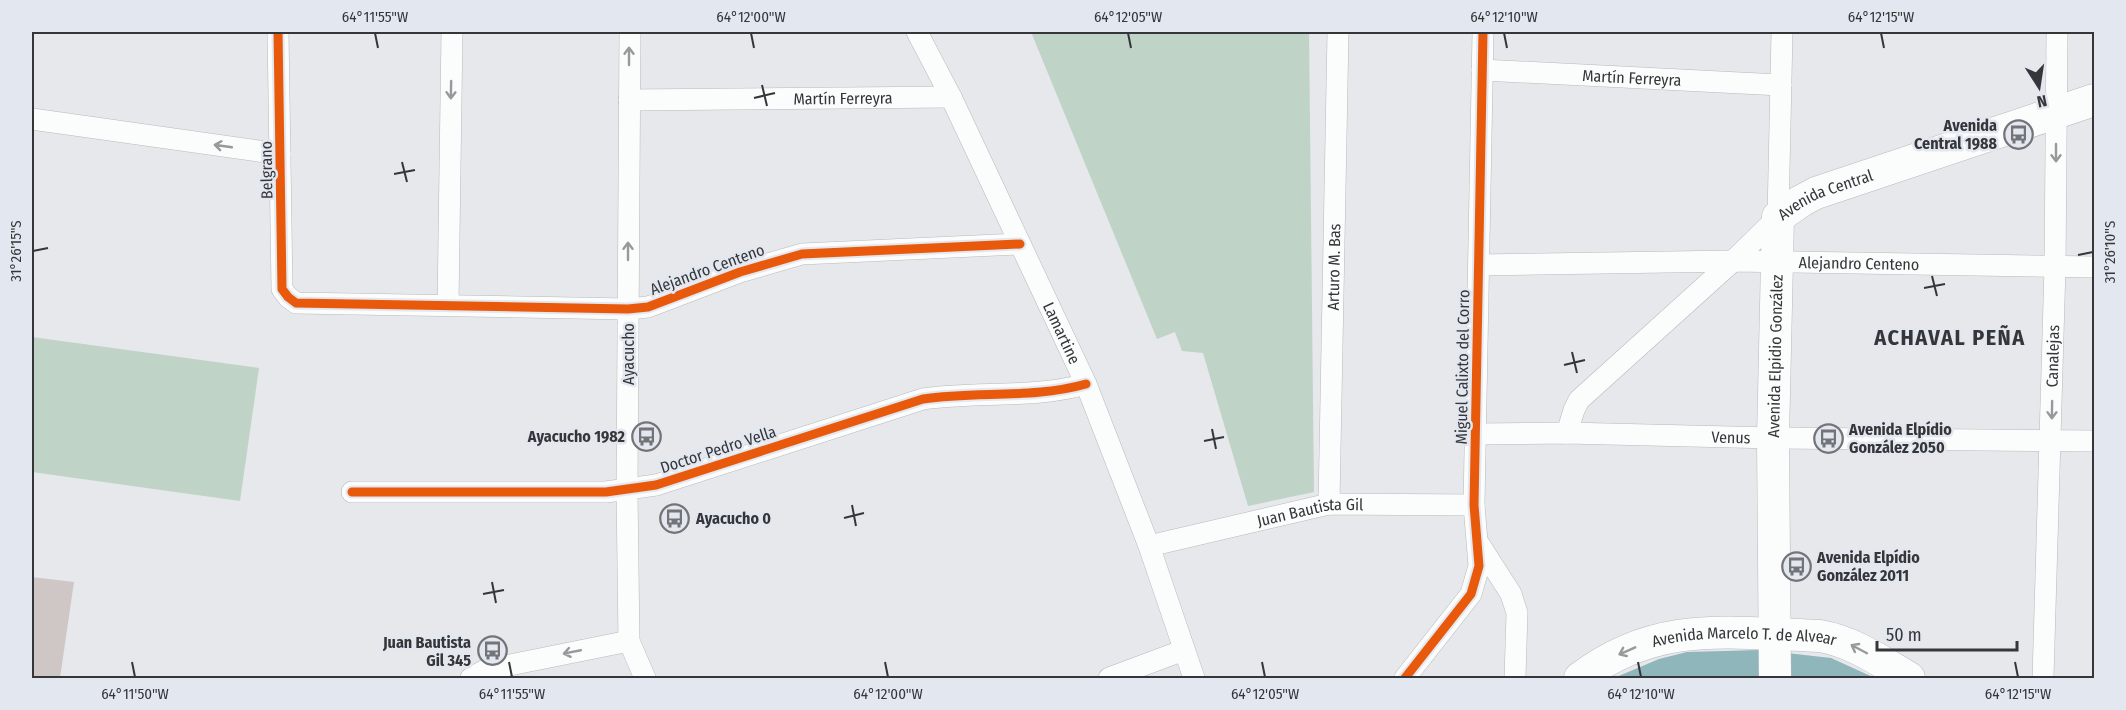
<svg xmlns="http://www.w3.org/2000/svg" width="2126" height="710" font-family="'Fira Sans Condensed',sans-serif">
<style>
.green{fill:#c0d3c7}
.water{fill:#8eb6bb}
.building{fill:#cfc7c6}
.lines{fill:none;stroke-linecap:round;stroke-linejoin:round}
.minor-casing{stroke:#b8b9bc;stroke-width:22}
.secondary-casing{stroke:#b8b9bc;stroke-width:33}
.minor{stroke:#fbfcfc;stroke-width:21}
.secondary{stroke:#fbfcfc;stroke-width:32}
.cycleway-casing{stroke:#e3e7ef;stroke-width:13}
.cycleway{stroke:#e8590c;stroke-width:9}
.oneway{stroke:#98999a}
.ticks{fill:none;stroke:#353639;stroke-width:2}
.labels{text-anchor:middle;stroke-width:5;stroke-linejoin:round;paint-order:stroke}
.street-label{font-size:16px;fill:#353639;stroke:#e3e7ef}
.poi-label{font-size:16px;font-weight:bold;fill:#353639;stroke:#e3e7ef;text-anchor:end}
.district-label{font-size:22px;font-weight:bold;letter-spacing:1.5px;fill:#353639;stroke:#e3e7ef}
.neatline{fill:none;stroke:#353639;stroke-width:2}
.ticks-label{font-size:15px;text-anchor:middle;fill:#353639}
</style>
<rect width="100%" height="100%" fill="#e6e8ec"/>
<g class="green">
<polygon points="1031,32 1309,32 1314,492 1248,506 1203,353 1182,351 1175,332 1157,339"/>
<polygon points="32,337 259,368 240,501 32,472"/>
</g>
<polygon class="water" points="1760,650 1831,658 1875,678 1614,678 1659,659 1687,652"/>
<polygon class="building" points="32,577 74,582 60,678 32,678"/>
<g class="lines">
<defs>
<g id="minor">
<polyline points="278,32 282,289 288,297 296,303 628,309 648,307 740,272 802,254 1020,244"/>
<polyline points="630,32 627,491 629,641 645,678"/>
<path id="s1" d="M 917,32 L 951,97 L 1086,384 L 1149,546 L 1194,678"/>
<path id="s2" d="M 1482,70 L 1781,85"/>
<path id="s3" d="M 629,100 L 951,97"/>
<polyline points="32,119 280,154"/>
<path id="s4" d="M 1479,265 L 1733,261 L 2094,267"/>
<polyline points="448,305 452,32"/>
<polyline points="1567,433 1574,410 1579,400 1733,261 1778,217 1782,32"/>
<path id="s5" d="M 1476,434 L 1567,433 L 1773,438 L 2094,441"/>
<path d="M 352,492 L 606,492 L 656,485 L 923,399 C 977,391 1033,399 1086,384"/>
<path id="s6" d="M 1329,504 L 1338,32"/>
<polyline points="1479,544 1511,594 1517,613 1515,678"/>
<path id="s7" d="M 1149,546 L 1329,504 L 1474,505"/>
<polyline points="471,678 485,670 629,641"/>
<polyline points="1109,678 1184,650"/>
<polyline points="1405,678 1471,594 1479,566 1474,505 1483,32"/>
<path id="s8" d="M 2043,678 L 2055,267 L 2057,32"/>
</g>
<g id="secondary">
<path id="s9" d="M 1580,678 C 1658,619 1729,633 1820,636 C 1854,642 1880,661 1909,678"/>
<path id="s10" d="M 1775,678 L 1773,438 L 1778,217 L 1801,201 L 1816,193 L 2094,100"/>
</g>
</defs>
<use href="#minor" class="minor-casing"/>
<use href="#secondary" class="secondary-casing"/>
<use href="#minor" class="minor"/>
<use href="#secondary" class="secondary"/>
<defs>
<g id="cycleway">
<polyline points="278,32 282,289 288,297 296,303 628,309 648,307 740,272 802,254 1020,244"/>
<path d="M 352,492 L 606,492 L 656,485 L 923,399 C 977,391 1033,399 1086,384"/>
<polyline points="1405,678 1471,594 1479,566 1474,505 1483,32"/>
</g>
</defs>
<use href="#cycleway" class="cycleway-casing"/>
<use href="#cycleway" class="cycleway"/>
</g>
<defs><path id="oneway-shaft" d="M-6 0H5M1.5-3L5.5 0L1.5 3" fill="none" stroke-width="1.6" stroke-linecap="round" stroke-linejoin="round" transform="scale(1.5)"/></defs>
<g class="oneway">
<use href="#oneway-shaft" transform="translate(629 56) rotate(-90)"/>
<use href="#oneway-shaft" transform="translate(451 90) rotate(91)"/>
<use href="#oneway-shaft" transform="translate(223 146) rotate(-172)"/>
<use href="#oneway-shaft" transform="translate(2056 153) rotate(90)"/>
<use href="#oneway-shaft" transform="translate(628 251) rotate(-90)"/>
<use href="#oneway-shaft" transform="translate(2052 410) rotate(91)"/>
<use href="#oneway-shaft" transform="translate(1859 649) rotate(-152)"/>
<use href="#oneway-shaft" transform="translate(1627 651) rotate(156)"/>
<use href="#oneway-shaft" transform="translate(572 652) rotate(169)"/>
</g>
<path class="ticks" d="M 375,33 L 378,48M 751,33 L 754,48M 1128,33 L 1131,48M 1504,33 L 1507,48M 1881,33 L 1884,48M 762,85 L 767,106M 754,98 L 775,93M 402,162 L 407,182M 394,174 L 415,170M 33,251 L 48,248M 2078,255 L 2093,252M 1932,276 L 1937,296M 1924,288 L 1945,284M 1572,352 L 1577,373M 1564,365 L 1585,360M 1212,429 L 1216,449M 1204,441 L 1224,437M 852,505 L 856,526M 844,518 L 864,513M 492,582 L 496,603M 483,594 L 504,590M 132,662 L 135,677M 509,662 L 512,677M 885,662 L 888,677M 1262,662 L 1265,677M 1638,662 L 1641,677M 2015,662 L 2018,677"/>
<defs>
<symbol id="bus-ring" viewBox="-11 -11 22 22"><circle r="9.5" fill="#e3e7ef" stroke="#737478" stroke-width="1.5"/><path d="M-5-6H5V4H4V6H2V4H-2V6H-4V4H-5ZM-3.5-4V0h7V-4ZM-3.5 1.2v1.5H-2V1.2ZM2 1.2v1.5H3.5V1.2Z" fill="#737478"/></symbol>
</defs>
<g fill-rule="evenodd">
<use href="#bus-ring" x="2002" y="118" width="33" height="33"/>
<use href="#bus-ring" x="630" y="420" width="33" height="33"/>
<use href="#bus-ring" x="1812" y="422" width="33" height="33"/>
<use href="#bus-ring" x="658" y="502" width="33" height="33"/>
<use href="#bus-ring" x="1780" y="550" width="33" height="33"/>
<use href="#bus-ring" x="476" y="634" width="33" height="33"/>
</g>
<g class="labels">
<g class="street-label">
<text dy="6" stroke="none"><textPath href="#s2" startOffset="150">Martín Ferreyra</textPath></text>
<text dy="6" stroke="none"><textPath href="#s3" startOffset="214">Martín Ferreyra</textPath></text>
<text transform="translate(266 170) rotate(-91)" y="6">Belgrano</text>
<text dy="6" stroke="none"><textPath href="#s10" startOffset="514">Avenida Central</textPath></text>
<text dy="6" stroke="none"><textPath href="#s4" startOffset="380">Alejandro Centeno</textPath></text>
<text dy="6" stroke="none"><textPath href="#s6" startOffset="237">Arturo M. Bas</textPath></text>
<text transform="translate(707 269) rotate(-20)" y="6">Alejandro Centeno</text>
<text dy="6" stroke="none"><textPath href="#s1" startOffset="334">Lamartine</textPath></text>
<text transform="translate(628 354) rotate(-90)" y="6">Ayacucho</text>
<text dy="6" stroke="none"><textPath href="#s10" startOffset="322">Avenida Elpidio González</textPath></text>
<text dy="6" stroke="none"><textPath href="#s8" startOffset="322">Canalejas</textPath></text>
<text transform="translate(1462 367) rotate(-89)" y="6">Miguel Calixto del Corro</text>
<text dy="6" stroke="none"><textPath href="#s5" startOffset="255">Venus</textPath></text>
<text transform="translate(718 449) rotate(-18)" y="6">Doctor Pedro Vella</text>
<text dy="6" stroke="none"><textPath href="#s7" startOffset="165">Juan Bautista Gil</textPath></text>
<text dy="6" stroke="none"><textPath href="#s9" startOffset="174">Avenida Marcelo T. de Alvear</textPath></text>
</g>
<g class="poi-label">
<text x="1997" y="131">Avenida<tspan x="1997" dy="18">Central 1988</tspan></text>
<text x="1849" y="435" text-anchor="start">Avenida Elpídio<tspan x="1849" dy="18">González 2050</tspan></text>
<text x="625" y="442">Ayacucho 1982</text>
<text x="696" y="524" text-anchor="start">Ayacucho 0</text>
<text x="1817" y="563" text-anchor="start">Avenida Elpídio<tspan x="1817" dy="18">González 2011</tspan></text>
<text x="471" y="648">Juan Bautista<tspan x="471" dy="18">Gil 345</tspan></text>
</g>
<g class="district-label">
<text x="1950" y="345">ACHAVAL PEÑA</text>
</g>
</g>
<rect width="2126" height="710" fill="none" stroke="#e3e7ef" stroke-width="66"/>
<g transform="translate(2039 87) rotate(168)" stroke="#e3e7ef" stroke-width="4.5" paint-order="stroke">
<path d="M0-4.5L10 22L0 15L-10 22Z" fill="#353639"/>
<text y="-9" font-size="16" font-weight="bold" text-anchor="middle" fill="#353639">N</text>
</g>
<path d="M1877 641v9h140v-9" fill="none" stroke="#353639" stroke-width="3"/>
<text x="1886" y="641" font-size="18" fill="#353639" stroke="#e3e7ef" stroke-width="4.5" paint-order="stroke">50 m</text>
<rect x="33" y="33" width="2060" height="644" class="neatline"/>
<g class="ticks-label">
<text x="375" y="22">64°11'55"W</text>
<text x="751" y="22">64°12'00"W</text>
<text x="1128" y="22">64°12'05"W</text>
<text x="1504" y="22">64°12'10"W</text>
<text x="1881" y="22">64°12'15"W</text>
<text transform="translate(16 251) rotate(-90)" y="5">31°26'15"S</text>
<text transform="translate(2110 252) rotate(-90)" y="5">31°26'10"S</text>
<text x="135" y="699">64°11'50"W</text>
<text x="512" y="699">64°11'55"W</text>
<text x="888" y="699">64°12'00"W</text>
<text x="1265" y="699">64°12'05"W</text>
<text x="1641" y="699">64°12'10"W</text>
<text x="2018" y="699">64°12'15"W</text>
</g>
</svg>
